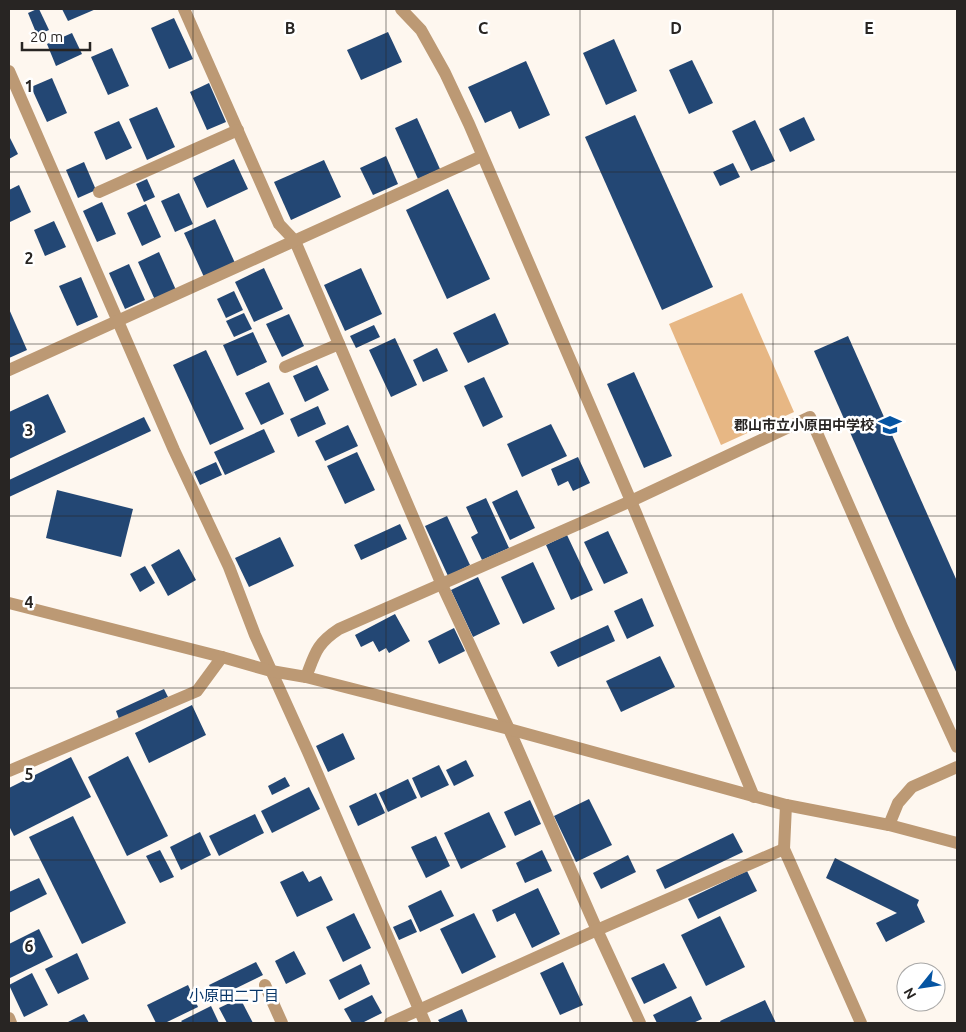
<svg xmlns="http://www.w3.org/2000/svg" width="966" height="1032" font-family="Ubuntu,'Noto Sans JP',sans-serif">
<style>
.water{fill:#e7b784}
.building{fill:#234774}
.lines{fill:none;stroke-linecap:round;stroke-linejoin:round}
.minor{stroke:#bc9974;stroke-width:12}
.tertiary{stroke:#bc9974;stroke-width:12}
.grid{fill:none;stroke:#282523;stroke-width:1;stroke-opacity:0.55}
.labels{text-anchor:middle;stroke-width:5;stroke-linejoin:round;paint-order:stroke}
.poi-label{font-size:14px;font-weight:bold;fill:#282523;stroke:#fff;text-anchor:end}
.neighbourhood-label{font-size:15px;fill:#083668;stroke:#fff}
.grid-label{font-size:16px;text-anchor:middle;font-weight:bold;fill:#282523;stroke:#fff;stroke-width:5;stroke-linejoin:round;paint-order:stroke}
</style>
<rect width="100%" height="100%" fill="#fef7ef"/>
<polygon class="water" points="742,293 794,412 721,445 669,324"/>
<g class="building">
<polygon points="37,9 39,9 49,30 37,35 28,13"/>
<polygon points="62,9 96,9 68,21"/>
<polygon points="174,18 193,59 169,69 151,28"/>
<polygon points="388,32 402,62 361,80 347,50"/>
<polygon points="72,33 82,54 56,66 47,44"/>
<polygon points="614,39 637,91 606,105 583,53"/>
<polygon points="112,48 129,86 108,95 91,57"/>
<polygon points="692,60 713,103 689,114 669,70"/>
<polygon points="526,61 550,115 519,129 511,111 485,123 468,87"/>
<polygon points="52,78 67,113 47,122 31,87"/>
<polygon points="209,83 226,122 207,130 190,92"/>
<polygon points="157,107 175,147 147,160 129,119"/>
<polygon points="635,115 713,287 662,310 585,137"/>
<polygon points="804,117 815,140 790,152 779,129"/>
<polygon points="417,118 440,169 418,179 395,128"/>
<polygon points="755,120 775,161 751,171 732,131"/>
<polygon points="119,121 132,148 106,160 94,132"/>
<polygon points="9,136 18,154 9,159"/>
<polygon points="386,156 398,184 373,195 360,168"/>
<polygon points="234,159 248,189 207,208 193,178"/>
<polygon points="324,160 341,197 291,220 274,182"/>
<polygon points="84,162 96,190 78,198 66,170"/>
<polygon points="733,163 740,177 720,186 713,172"/>
<polygon points="147,179 155,197 144,202 136,184"/>
<polygon points="19,185 31,212 10,222 9,190"/>
<polygon points="448,189 490,279 447,299 406,210"/>
<polygon points="179,193 193,224 175,232 161,201"/>
<polygon points="102,202 116,234 97,242 83,211"/>
<polygon points="146,204 161,237 142,246 127,213"/>
<polygon points="215,219 235,263 204,277 184,233"/>
<polygon points="54,221 66,247 45,256 34,230"/>
<polygon points="159,252 176,290 155,300 138,262"/>
<polygon points="129,264 145,300 125,309 109,273"/>
<polygon points="264,268 283,309 254,322 235,282"/>
<polygon points="361,268 382,314 345,331 324,285"/>
<polygon points="81,277 98,317 77,326 59,286"/>
<polygon points="234,291 243,310 226,318 217,299"/>
<polygon points="9,309 27,350 9,358"/>
<polygon points="244,313 252,329 234,337 226,321"/>
<polygon points="495,313 509,344 468,363 453,333"/>
<polygon points="289,314 304,346 282,357 266,324"/>
<polygon points="374,325 380,337 356,348 350,336"/>
<polygon points="253,332 267,362 237,376 223,345"/>
<polygon points="848,336 957,581 957,674 814,351"/>
<polygon points="395,338 417,385 391,397 369,350"/>
<polygon points="437,348 448,371 423,382 413,360"/>
<polygon points="206,350 244,429 210,445 173,365"/>
<polygon points="317,365 329,390 305,402 293,376"/>
<polygon points="634,372 672,456 644,468 607,384"/>
<polygon points="484,377 503,417 483,427 464,386"/>
<polygon points="269,382 284,414 261,425 245,393"/>
<polygon points="48,394 66,432 9,459 9,412"/>
<polygon points="318,406 326,424 298,437 290,419"/>
<polygon points="144,417 151,431 9,497 9,480"/>
<polygon points="551,424 567,456 522,477 507,444"/>
<polygon points="348,425 358,446 325,461 315,441"/>
<polygon points="264,429 275,452 225,475 214,452"/>
<polygon points="357,452 375,490 345,504 327,466"/>
<polygon points="578,457 590,483 573,491 568,481 558,486 551,469"/>
<polygon points="216,462 222,475 200,485 194,472"/>
<polygon points="57,490 133,509 121,557 46,538"/>
<polygon points="517,490 535,528 510,540 492,502"/>
<polygon points="486,498 509,548 482,560 471,537 478,533 466,507"/>
<polygon points="447,516 470,565 448,576 425,526"/>
<polygon points="400,524 407,539 361,560 354,545"/>
<polygon points="608,531 628,573 604,584 584,542"/>
<polygon points="567,535 593,590 571,600 546,545"/>
<polygon points="280,537 294,566 249,587 235,558"/>
<polygon points="179,549 196,580 168,596 151,565"/>
<polygon points="533,562 555,609 523,624 501,577"/>
<polygon points="145,566 155,583 140,592 130,574"/>
<polygon points="478,577 500,624 473,637 451,590"/>
<polygon points="642,598 654,626 627,639 614,611"/>
<polygon points="395,614 410,641 389,653 386,648 379,652 373,641 361,647 355,635"/>
<polygon points="608,625 615,641 558,667 550,652"/>
<polygon points="454,628 465,651 439,664 428,641"/>
<polygon points="660,656 675,687 621,712 606,681"/>
<polygon points="164,689 168,697 119,719 116,711"/>
<polygon points="192,705 206,735 149,763 135,733"/>
<polygon points="343,733 355,759 328,772 316,746"/>
<polygon points="128,756 168,836 127,856 88,777"/>
<polygon points="71,757 91,797 14,836 9,826 9,788"/>
<polygon points="466,760 474,776 454,786 446,770"/>
<polygon points="439,765 449,785 421,798 412,778"/>
<polygon points="285,777 290,786 272,795 268,786"/>
<polygon points="408,779 417,798 388,812 379,793"/>
<polygon points="309,787 320,809 272,833 261,811"/>
<polygon points="376,793 385,813 358,826 349,806"/>
<polygon points="589,799 612,845 576,862 554,816"/>
<polygon points="530,800 541,824 515,836 504,812"/>
<polygon points="489,812 506,847 461,869 444,833"/>
<polygon points="255,814 264,833 219,856 209,836"/>
<polygon points="73,816 126,923 82,944 29,837"/>
<polygon points="200,832 211,855 181,870 170,847"/>
<polygon points="733,833 743,852 665,889 656,870"/>
<polygon points="436,836 450,866 426,878 411,847"/>
<polygon points="160,850 174,877 160,883 146,856"/>
<polygon points="542,850 552,871 525,883 516,863"/>
<polygon points="628,855 636,872 601,889 593,873"/>
<polygon points="835,858 919,900 917,905 925,922 886,942 876,923 897,913 826,878"/>
<polygon points="303,871 309,882 321,876 333,900 297,917 280,882"/>
<polygon points="747,871 757,891 698,919 688,899"/>
<polygon points="39,878 47,894 9,913 9,892"/>
<polygon points="538,888 560,934 532,948 515,913 497,922 492,910"/>
<polygon points="441,890 454,916 420,932 408,906"/>
<polygon points="354,913 371,948 343,962 326,927"/>
<polygon points="474,913 496,957 462,974 440,929"/>
<polygon points="720,916 745,967 706,986 681,935"/>
<polygon points="411,919 417,932 399,940 393,927"/>
<polygon points="39,929 53,957 10,978 9,944"/>
<polygon points="294,951 306,974 286,984 275,961"/>
<polygon points="77,953 89,979 58,994 45,969"/>
<polygon points="256,962 263,975 216,998 209,985"/>
<polygon points="563,962 583,1005 560,1015 540,973"/>
<polygon points="664,963 677,988 644,1004 631,978"/>
<polygon points="361,964 370,984 339,1000 329,980"/>
<polygon points="32,973 48,1005 24,1017 9,985"/>
<polygon points="188,985 198,1007 165,1023 156,1023 147,1005"/>
<polygon points="372,995 382,1013 362,1023 352,1023 344,1009"/>
<polygon points="691,996 702,1019 693,1023 657,1023 653,1015"/>
<polygon points="240,998 253,1023 227,1023 219,1008"/>
<polygon points="765,1000 776,1023 721,1023 720,1021"/>
<polygon points="211,1006 219,1023 183,1023 181,1021"/>
<polygon points="462,1009 468,1023 440,1023 438,1020"/>
<polygon points="84,1014 89,1023 66,1023"/>
</g>
<g class="lines">
<g class="minor">
<polyline points="184,9 279,224 295,241 442,585 509,729 597,930 640,1023"/>
<polyline points="401,9 421,30 445,73 469,124 631,501 754,797"/>
<polyline points="9,71 174,450 229,567 255,635 308,752 425,1023"/>
<polyline points="99,192 238,130"/>
<polyline points="285,367 339,344"/>
<polyline points="9,370 482,156"/>
<path d="M 306,677 C 315,654 316,644 339,629 L 631,501 L 810,417 L 902,627 L 957,747"/>
<polyline points="9,771 197,691 222,657"/>
<polyline points="889,825 898,803 912,787 957,767"/>
<polyline points="265,985 282,1023"/>
<polyline points="9,1018 11,1023"/>
<polyline points="390,1023 597,930 784,849"/>
</g>
<g class="tertiary">
<polyline points="9,603 222,657 271,671 306,677 509,729 786,805 889,825 957,843"/>
<polyline points="786,805 784,849 861,1023"/>
</g>
</g>
<path class="grid" d="M 193,9 L 193,1023M 386,9 L 386,1023M 580,9 L 580,1023M 773,9 L 773,1023M 9,172 L 957,172M 9,344 L 957,344M 9,516 L 957,516M 9,688 L 957,688M 9,860 L 957,860"/>
<defs>
<symbol id="school-bare" viewBox="-9 -9 18 18"><path d="M0-5L7-2L0 1L-7-2ZM-4 1L0 2.5L4 1V4Q0 6-4 4Z" fill="#0554a2" stroke="#fff" stroke-width="2.5" paint-order="stroke"/></symbol>
</defs>
<g fill-rule="evenodd">
<use href="#school-bare" x="874" y="409" width="32" height="32"/>
</g>
<g class="labels">
<g class="poi-label">
<text x="874" y="430">郡山市立小原田中学校</text>
</g>
<g class="neighbourhood-label">
<text x="234" y="1001">小原田二丁目</text>
</g>
</g>
<g class="grid-label">
<text x="290" y="34">B</text>
<text x="483" y="34">C</text>
<text x="676" y="34">D</text>
<text x="869" y="34">E</text>
<text x="29" y="92">1</text>
<text x="29" y="264">2</text>
<text x="29" y="436">3</text>
<text x="29" y="608">4</text>
<text x="29" y="780">5</text>
<text x="29" y="952">6</text>
</g>
<rect width="966" height="1032" fill="none" stroke="#282523" stroke-width="20"/>
<g transform="translate(921 987) rotate(240)"><circle r="24" fill="#ffffff" stroke="#a9a8a7"/>
<path d="M0-4L9 19L0 12L-9 19Z" fill="#0554a2"/>
<text y="-8" font-size="14" font-weight="bold" text-anchor="middle" fill="#282523">N</text>
</g>
<path d="M22 42v8h68v-8" fill="none" stroke="#282523" stroke-width="2.5"/>
<text x="30" y="42" font-size="15" fill="#282523" stroke="#ffffff" stroke-width="4" paint-order="stroke">20 m</text>
</svg>
